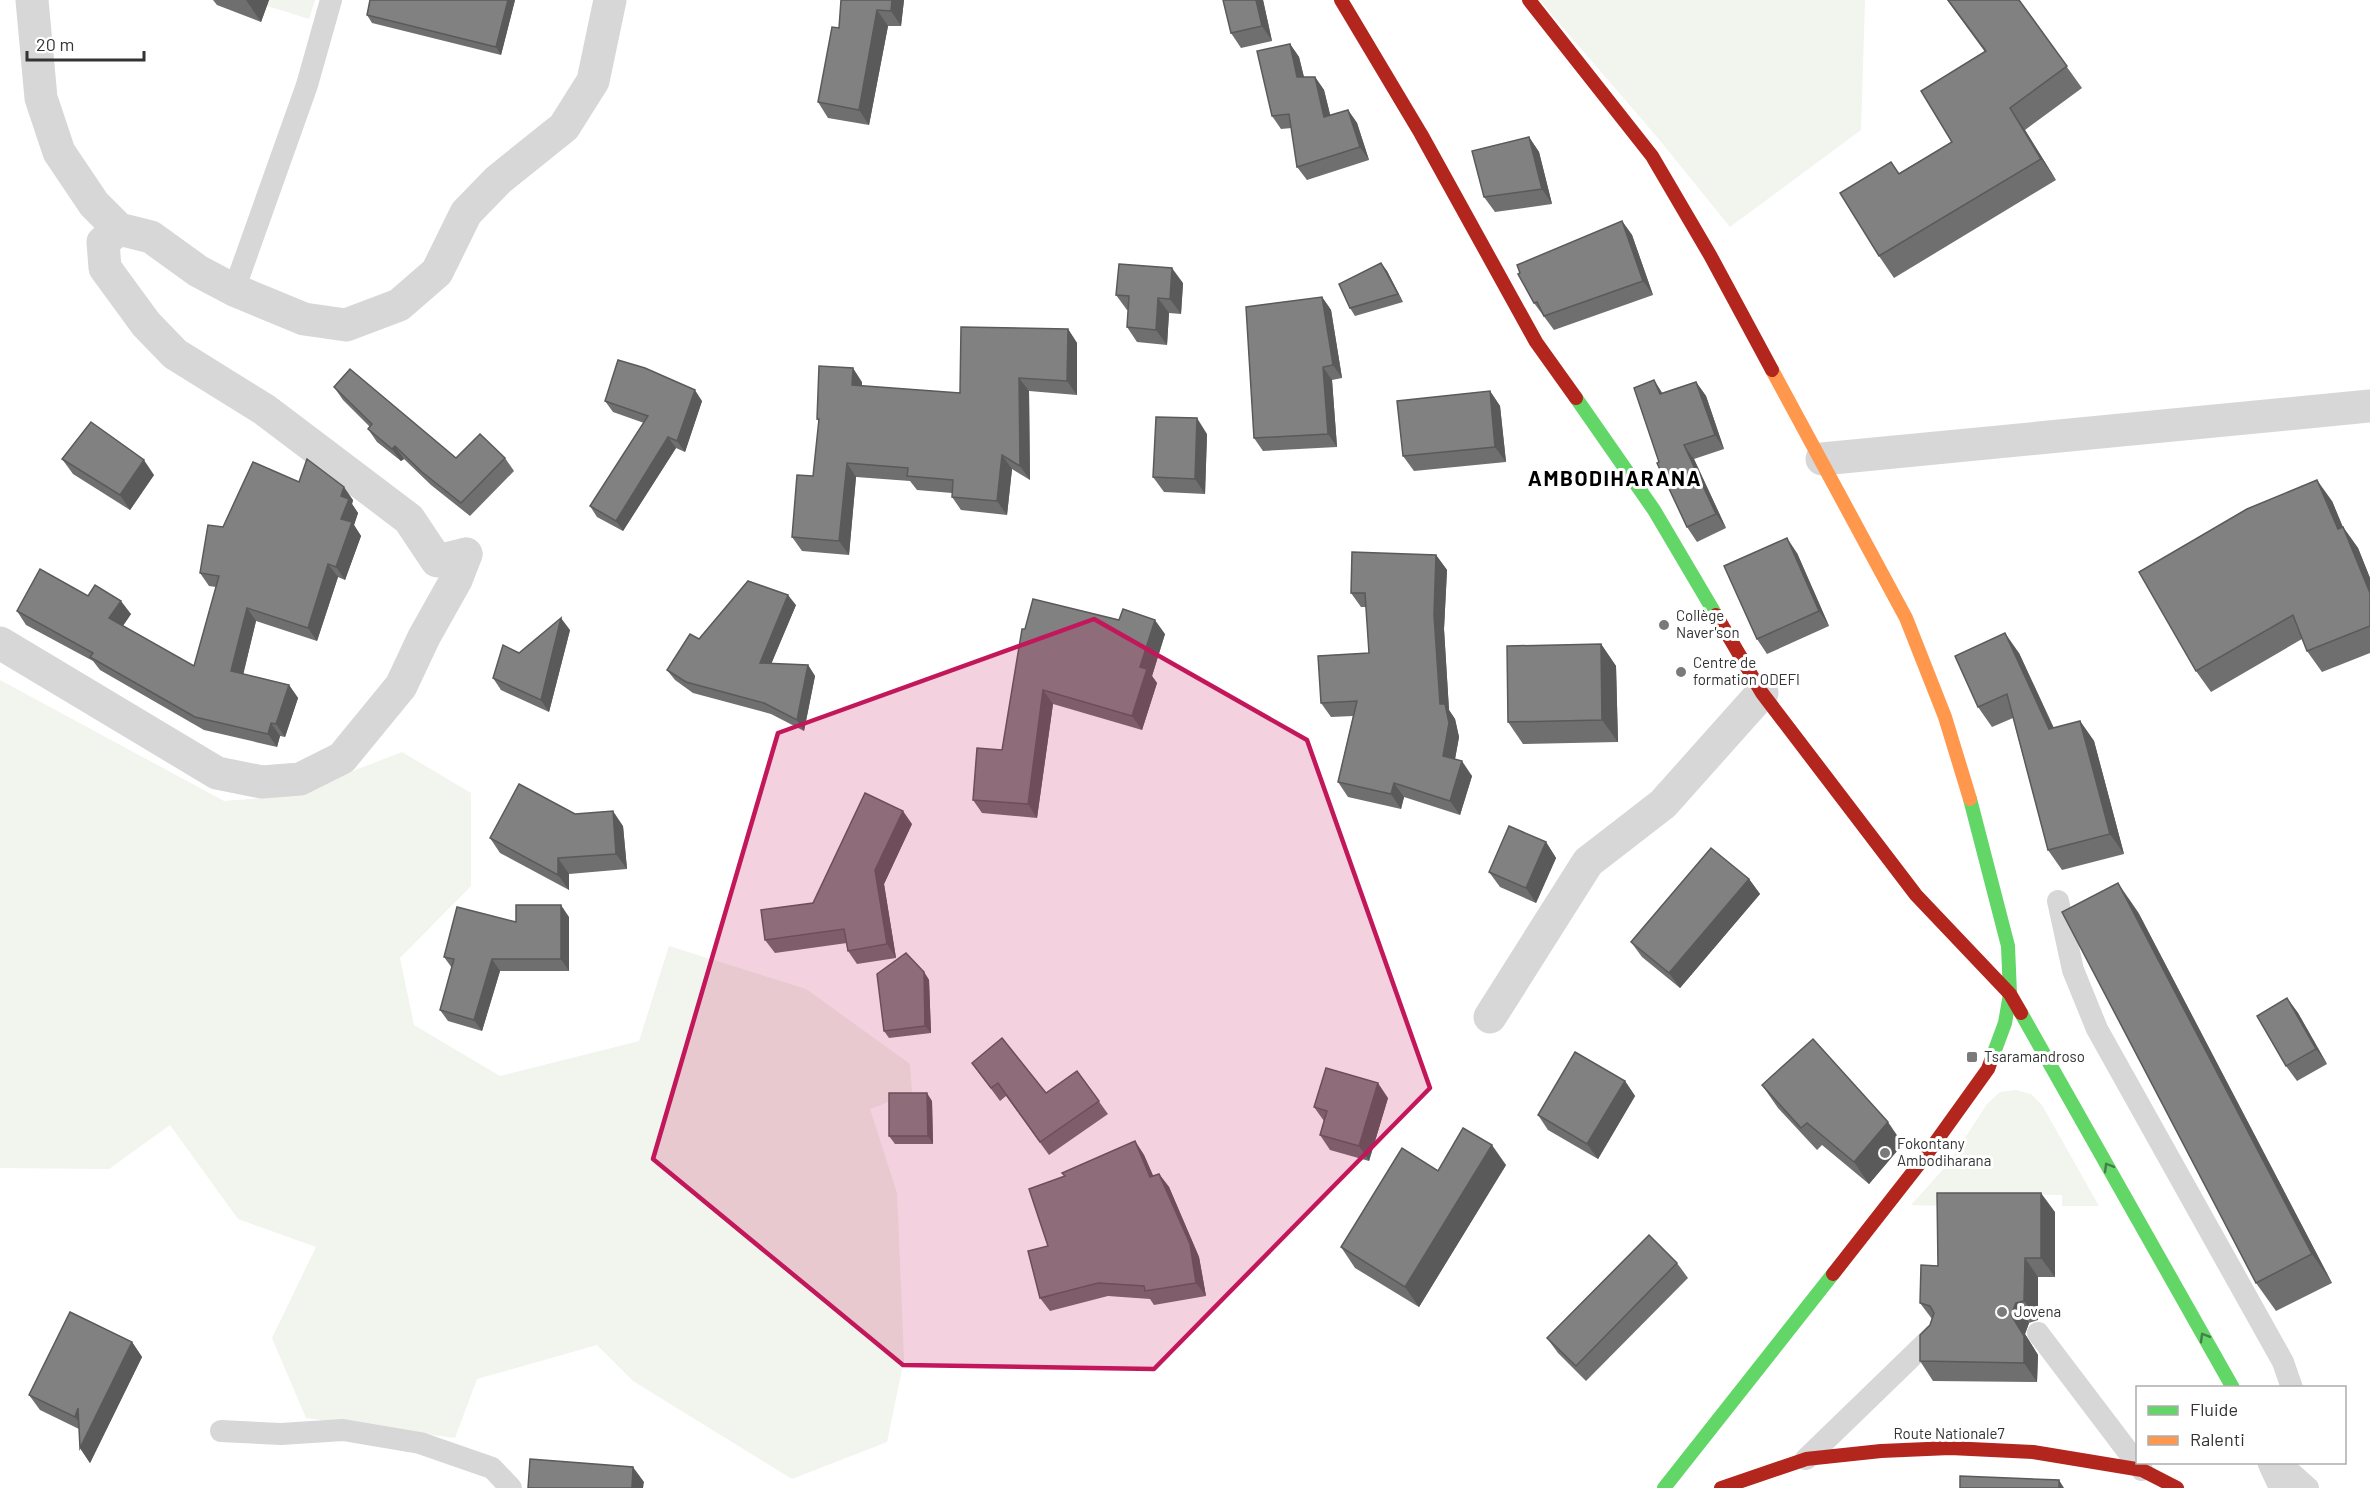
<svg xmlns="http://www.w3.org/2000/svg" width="2370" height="1488" font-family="Barlow,sans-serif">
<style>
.green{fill:#f1f5ed}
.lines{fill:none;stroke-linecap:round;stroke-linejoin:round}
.lane{stroke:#d7d7d7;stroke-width:22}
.street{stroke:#d7d7d7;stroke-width:33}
.fast{stroke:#63d668;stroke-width:14}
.slow{stroke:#ff974d;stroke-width:14}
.jam{stroke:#b3261e;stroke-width:14}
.wall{fill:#6f6f6f}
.shaded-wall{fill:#5a5a5a}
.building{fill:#818181;stroke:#5a5a5a;stroke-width:1.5}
.oneway{stroke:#497c4b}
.marked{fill:#c2185b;fill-opacity:0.2;stroke:#c2185b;stroke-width:4.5;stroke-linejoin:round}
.poi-dot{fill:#7a7a7a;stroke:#fff;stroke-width:2}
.labels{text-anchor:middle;stroke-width:6;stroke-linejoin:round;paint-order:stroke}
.poi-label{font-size:15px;fill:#333;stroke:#fff;text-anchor:start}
.street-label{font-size:15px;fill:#333;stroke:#fff}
.district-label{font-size:21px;font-weight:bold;letter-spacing:1.5px;fill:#000;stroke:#fff}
</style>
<rect width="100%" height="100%" fill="#fff"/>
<g class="green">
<polygon points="248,0 315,0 309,19"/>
<polygon points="1539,0 1865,0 1861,130 1730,227 1657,137"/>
<polygon points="0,680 224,801 288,796 402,752 471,793 471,886 400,958 414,1025 500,1076 639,1041 669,946 806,989 910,1064 912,1093 870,1109 897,1193 904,1360 887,1442 792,1479 633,1381 597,1345 477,1379 455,1438 306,1418 272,1338 316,1247 238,1219 170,1125 109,1169 0,1168"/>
<polygon points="2016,1090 2031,1094 2042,1105 2099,1206 2062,1206 2062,1195 1945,1193 1944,1206 1911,1205 1948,1164 1987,1104 2000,1092"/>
</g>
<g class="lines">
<g class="lane">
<polyline points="234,290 307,85 331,0"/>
<polyline points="2058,901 2073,970 2097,1029 2283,1362 2292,1388"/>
<polyline points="2038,1333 2142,1470"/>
<polyline points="221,1431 281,1434 343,1430 420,1443 492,1468 511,1488"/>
<polyline points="1806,1459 1934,1335"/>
<polyline points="2280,1463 2308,1488"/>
</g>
<g class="street">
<polyline points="32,0 41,98 59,152 94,204 119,229 151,237 198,271 234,290 304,319 346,325 399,305 437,272 466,213 498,180 564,127 593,81 610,0"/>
<polyline points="119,229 103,242 105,268 146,324 175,354 265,410 409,519 437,561 466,554"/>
<polyline points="1822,459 2370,406"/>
<polyline points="0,643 217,773 262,782 300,779 342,758 401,686 424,637 456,580 466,554"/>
<polyline points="1490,1017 1588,862 1663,804 1762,693"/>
<polyline points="2274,1462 2286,1488"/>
</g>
<g class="fast">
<polyline points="1576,398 1654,510 1716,615"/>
<polyline points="1970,799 2008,946 2010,994 2005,1023 1992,1058"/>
<polyline points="2021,1013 2233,1388"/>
<polyline points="1664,1488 1833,1274"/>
</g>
<polyline class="slow" points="1772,370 1906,618 1945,717 1970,799"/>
<g class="jam">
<polyline points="1341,0 1421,134 1536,342 1576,398"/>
<polyline points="1529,0 1652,156 1710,255 1772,370"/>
<polyline points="1716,615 1762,693 1916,895 2010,994 2021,1013"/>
<polyline points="1833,1274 1927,1154 1988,1069 1992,1058"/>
<polyline points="1721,1488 1806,1459 1881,1451 1950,1448 2033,1452 2142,1470 2177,1488"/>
</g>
</g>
<g class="wall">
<polygon points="213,0 269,0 261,22 217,5"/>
<polygon points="370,0 515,0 501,55 372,23 367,15"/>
<polygon points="841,0 904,0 901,26 888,26 869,125 828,118 818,102 839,28"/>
<polygon points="1223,0 1263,0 1272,41 1241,48 1231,33"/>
<polygon points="1947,0 2019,0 2082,88 2025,130 2056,180 1894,278 1879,256 1899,173 1952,142 1985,52"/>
<polygon points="1290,44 1299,57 1304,77 1315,77 1324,90 1330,115 1348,110 1357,123 1369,160 1307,180 1297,167 1292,128 1281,129 1272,116"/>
<polygon points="1529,137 1539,152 1552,204 1495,212 1484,197"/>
<polygon points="1622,221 1632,235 1653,295 1554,330 1534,303"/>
<polygon points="1381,263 1387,271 1403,302 1355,316 1350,308"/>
<polygon points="1183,283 1181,314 1169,313 1167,345 1137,342 1127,327 1128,310 1127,310 1116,295"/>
<polygon points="1322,297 1331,310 1342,378 1332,380 1337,447 1263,451 1254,438"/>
<polygon points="1068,329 1077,343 1077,395 1029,391 1030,480 1012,469 1007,515 961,510 952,497 952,493 917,490 910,481 856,477 849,555 802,551 792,537 813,476 819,422 817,419 862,382 862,386 960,393"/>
<polygon points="1654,380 1663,394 1696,382 1706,396 1724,449 1694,459 1726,528 1697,542 1687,527 1659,462"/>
<polygon points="334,387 456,458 505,458 514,471 470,516 431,485 404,459 401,461 377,442 368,429 370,427 343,400"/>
<polygon points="1490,391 1500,406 1506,462 1414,471 1403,456"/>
<polygon points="605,401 702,401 685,452 676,448 623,531 597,517 590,506 644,423 613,412"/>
<polygon points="1207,434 1205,494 1164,492 1153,477"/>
<polygon points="62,459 154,475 130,510 73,474"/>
<polygon points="299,482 353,500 352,504 358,513 354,525 361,536 345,580 338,577 317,641 256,621 243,674 289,685 298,698 285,737 280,736 277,747 204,730 100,670 93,661 26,625 17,611 88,596 131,614 123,626 194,666 216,587 209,586 200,573 223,527"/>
<polygon points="2332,501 2343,527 2358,548 2370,578 2370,653 2322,672 2307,651 2302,639 2211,692 2196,671"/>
<polygon points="1797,553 1829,626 1767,654 1757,639"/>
<polygon points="1436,555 1447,570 1444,629 1449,710 1455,719 1459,737 1455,759 1472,776 1460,815 1404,797 1401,809 1348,797 1338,782 1353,716 1331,717 1321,703 1369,653 1366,607 1361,607 1351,593"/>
<polygon points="796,605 771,664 808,665 815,676 804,731 771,714 693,693 675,680 667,670"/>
<polygon points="1022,629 1165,634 1152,676 1157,683 1142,730 1053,704 1037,818 982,813 973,800 1002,750"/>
<polygon points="570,630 549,712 501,690 493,678 519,653"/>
<polygon points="1601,644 1616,666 1618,742 1523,744 1508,722"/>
<polygon points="2019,653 2054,728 2080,721 2094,741 2124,854 2062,870 2048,850 2013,718 1992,727 1978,707"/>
<polygon points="575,814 623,826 627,869 569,874 569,890 500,853 490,838"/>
<polygon points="912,824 884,884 896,958 857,964 848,951 847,943 775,953 765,940"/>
<polygon points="1546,842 1556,858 1536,903 1500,887 1489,872"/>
<polygon points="1749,879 1760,894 1680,988 1642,957 1631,942"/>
<polygon points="2138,912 2332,1283 2276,1311 2256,1283"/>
<polygon points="569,917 569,971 500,971 482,1031 448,1021 440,1010 452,968 444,957 516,922"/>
<polygon points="924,972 929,980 931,1033 889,1038 884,1031"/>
<polygon points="2287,998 2298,1013 2327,1064 2297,1081 2286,1066"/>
<polygon points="972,1063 1046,1093 1077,1071 1108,1114 1049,1155 1006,1096 1000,1101"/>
<polygon points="1625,1081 1635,1096 1598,1159 1548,1130 1538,1115"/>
<polygon points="1762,1085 1903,1144 1869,1184 1822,1145 1817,1150 1778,1108"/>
<polygon points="1388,1098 1369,1161 1330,1150 1320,1135 1324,1121 1314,1107"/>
<polygon points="932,1101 933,1144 895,1144 889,1136"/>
<polygon points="1135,1141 1144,1155 1153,1176 1159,1174 1169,1187 1199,1257 1206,1296 1154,1305 1150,1299 1108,1296 1050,1311 1040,1298 1065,1176"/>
<polygon points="1506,1165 1419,1307 1355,1268 1341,1247 1438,1171"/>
<polygon points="2055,1212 2055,1277 2038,1277 2038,1320 2029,1323 2025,1334 2038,1355 2037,1382 1933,1381 1920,1361 1932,1319 1920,1303 1938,1266"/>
<polygon points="1677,1263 1688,1278 1586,1381 1558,1353 1547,1338"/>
<polygon points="132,1342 142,1357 90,1463 80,1448 79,1429 40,1410 29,1395"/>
</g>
<g class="shaded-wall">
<polygon points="246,0 269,0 261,22"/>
<polygon points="508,0 515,0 501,55 496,47"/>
<polygon points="892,0 904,0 901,26 891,11"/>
<polygon points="1256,0 1263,0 1272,41 1262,26"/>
<polygon points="877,10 888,26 869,125 859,110"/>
<polygon points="1290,44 1299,57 1307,90 1297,77"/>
<polygon points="1315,77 1324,90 1334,130 1324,117"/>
<polygon points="2010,108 2025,130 2056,180 2041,159"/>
<polygon points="1348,110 1357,123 1369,160 1360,147"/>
<polygon points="1529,137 1539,152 1552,204 1542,189"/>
<polygon points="1622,221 1632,235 1653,295 1643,281"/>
<polygon points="1381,263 1387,271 1403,302 1398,294"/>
<polygon points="1172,268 1183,283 1181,314 1170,299"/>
<polygon points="1322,297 1331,310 1342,378 1333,365"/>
<polygon points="1158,298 1169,313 1167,345 1156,330"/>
<polygon points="1068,329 1077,343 1077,395 1067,381"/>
<polygon points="1323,367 1332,380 1337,447 1328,434"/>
<polygon points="853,368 862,382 862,399 852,385"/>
<polygon points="1019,378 1029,391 1030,480 1020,466"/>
<polygon points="1654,380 1663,395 1660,394"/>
<polygon points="1696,382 1706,396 1724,449 1715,435"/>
<polygon points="695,390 702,401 685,452 677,441"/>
<polygon points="1490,391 1500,406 1506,462 1495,447"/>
<polygon points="1197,418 1207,434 1205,494 1195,479"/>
<polygon points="668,437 676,448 623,531 616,521"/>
<polygon points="1684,445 1694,459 1726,528 1716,514"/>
<polygon points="395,446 404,459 401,461 392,449"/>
<polygon points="1002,455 1012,469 1007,515 997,501"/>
<polygon points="144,460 154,475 130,510 120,495"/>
<polygon points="847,463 856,477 849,555 839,541"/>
<polygon points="2317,480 2332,501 2352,550 2338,529"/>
<polygon points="344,487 353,500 352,504 358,513 354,525 361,536 345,580 336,567 341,496"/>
<polygon points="2343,527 2358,548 2370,578 2370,593"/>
<polygon points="1787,538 1797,553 1829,626 1819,611"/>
<polygon points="1436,555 1447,570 1444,629 1449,710 1455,719 1459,737 1453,770 1443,756 1434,615"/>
<polygon points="328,564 338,577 317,641 308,628"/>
<polygon points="788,595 796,605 767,674 760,663"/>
<polygon points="121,601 131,614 119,631 109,618"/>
<polygon points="247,608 256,621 241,684 231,671"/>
<polygon points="561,618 570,630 549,712 541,700"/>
<polygon points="1155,620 1165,634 1152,676 1157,683 1142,730 1132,716 1140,667"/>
<polygon points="2005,633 2019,653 2063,749 2049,729"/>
<polygon points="1601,644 1616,666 1618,742 1602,720"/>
<polygon points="808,665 815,676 804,731 797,720"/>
<polygon points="289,685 298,698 285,737 276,724"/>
<polygon points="1043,690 1053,704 1037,818 1028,804"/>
<polygon points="2080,721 2094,741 2124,854 2110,834"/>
<polygon points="271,723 280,736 277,747 268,734"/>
<polygon points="1462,761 1472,776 1460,815 1450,801"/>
<polygon points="1394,783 1404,797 1401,809 1391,794"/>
<polygon points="613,811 623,826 627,869 616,854"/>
<polygon points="903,811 912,824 884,884 896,958 887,944 875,870"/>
<polygon points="1546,842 1556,858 1536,903 1526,888"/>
<polygon points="558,858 569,874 569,890 558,875"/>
<polygon points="1749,879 1760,894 1680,988 1669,973"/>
<polygon points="2118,883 2138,912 2332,1283 2312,1254"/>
<polygon points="561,905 569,917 569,971 561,959"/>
<polygon points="492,959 500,971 482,1031 474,1020"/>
<polygon points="924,972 929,980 931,1033 925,1026"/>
<polygon points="2287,998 2298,1013 2327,1064 2316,1049"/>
<polygon points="1625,1081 1635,1096 1598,1159 1587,1144"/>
<polygon points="1378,1083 1388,1098 1369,1161 1359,1146"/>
<polygon points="927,1093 932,1101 933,1144 928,1136"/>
<polygon points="1888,1122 1903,1144 1869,1184 1854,1162"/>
<polygon points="1135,1141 1144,1155 1160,1191 1150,1177"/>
<polygon points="1492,1145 1506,1165 1419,1307 1405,1287"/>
<polygon points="1159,1174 1169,1187 1199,1257 1206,1296 1196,1283"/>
<polygon points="2041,1193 2055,1212 2055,1277 2041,1258"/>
<polygon points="2025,1258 2038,1277 2038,1320 2024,1301"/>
<polygon points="2016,1303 2029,1323 2025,1334 2038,1355 2037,1382 2024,1363 2011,1315"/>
<polygon points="132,1342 142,1357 90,1463 80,1448"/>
<polygon points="78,1408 86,1432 75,1417"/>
<polygon points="633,1467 644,1482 643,1488 632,1488"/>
<polygon points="2059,1480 2064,1488 2059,1488"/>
</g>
<g class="building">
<polygon points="370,0 508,0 496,47 367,15"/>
<polygon points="841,0 892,0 891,11 877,10 859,110 818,102 832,27 839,28"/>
<polygon points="1223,0 1256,0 1262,26 1231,33"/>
<polygon points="1948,0 2019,0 2067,66 2010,108 2041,159 1879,256 1840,193 1891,162 1899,174 1952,142 1921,91 1986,51"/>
<polygon points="1290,44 1297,77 1315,77 1324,117 1348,110 1360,147 1297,167 1289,114 1272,116 1257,51"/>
<polygon points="1529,137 1542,189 1484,197 1472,151"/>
<polygon points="1622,221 1643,281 1544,316 1537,302 1534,303 1518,274 1520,273 1517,265"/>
<polygon points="1381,263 1398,294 1350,308 1339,284"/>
<polygon points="1119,264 1172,268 1170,299 1158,298 1156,330 1127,327 1129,296 1116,295"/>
<polygon points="1322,297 1333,365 1323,367 1328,434 1254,438 1246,307"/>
<polygon points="961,327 1068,329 1067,381 1019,378 1020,466 1002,455 997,501 952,497 953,480 907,476 908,468 847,463 839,541 792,537 797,475 813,476 819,419 817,419 819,366 853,368 852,385 960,393"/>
<polygon points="618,360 645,368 695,390 677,441 668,437 616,521 590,506 648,416 605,401"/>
<polygon points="350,369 456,458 480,434 505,458 461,503 422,472 395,446 392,449 368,429 372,424 334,387"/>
<polygon points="1654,380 1660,394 1696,382 1715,435 1684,445 1716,514 1687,527 1657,463 1659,462 1634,388"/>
<polygon points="1490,391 1495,447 1403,456 1397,401"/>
<polygon points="1156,417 1197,418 1195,479 1153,477"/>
<polygon points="91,422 144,460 120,495 62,459"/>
<polygon points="307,459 344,487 341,496 349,499 341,519 352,522 336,567 328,564 308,628 247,608 231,671 289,685 276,724 271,723 268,734 195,717 90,657 93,653 17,611 40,569 88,596 95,585 121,601 109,618 194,666 219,576 200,573 208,525 223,527 253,462 299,482"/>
<polygon points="2317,480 2338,529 2343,527 2370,593 2370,626 2307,651 2293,615 2196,671 2139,572 2247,509"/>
<polygon points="1787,538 1819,611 1757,639 1724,566"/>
<polygon points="1352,552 1436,555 1434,615 1440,704 1445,704 1449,723 1443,756 1462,761 1450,801 1394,783 1391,794 1338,782 1357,701 1321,703 1318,656 1369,653 1365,593 1351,593"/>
<polygon points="748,581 788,595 760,663 808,665 797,720 764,703 686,682 667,670 690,634 699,639"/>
<polygon points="1033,599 1119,620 1123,609 1155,620 1140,667 1147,669 1132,716 1043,690 1028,804 973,800 977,748 1002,750 1022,629 1025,629"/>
<polygon points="561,618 541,700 493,678 503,645 519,653"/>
<polygon points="2005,633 2049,729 2080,721 2110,834 2048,850 2007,694 1978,707 1955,656"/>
<polygon points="1601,644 1602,720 1508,722 1507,646"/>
<polygon points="519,784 575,814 613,811 616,854 558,858 558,875 490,838"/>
<polygon points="865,793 903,811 875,870 887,944 848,951 844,929 765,940 761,910 813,903"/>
<polygon points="1509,826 1546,842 1526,888 1489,872"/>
<polygon points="1711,848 1749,879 1669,973 1631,942"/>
<polygon points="2118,883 2312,1254 2256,1283 2062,912"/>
<polygon points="516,905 561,905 561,959 492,959 474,1020 440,1010 454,959 444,957 457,907 516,922"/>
<polygon points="906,953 924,972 925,1026 884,1031 877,974"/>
<polygon points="2287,998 2316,1049 2286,1066 2257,1016"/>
<polygon points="1002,1038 1046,1093 1077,1071 1099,1101 1040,1142 998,1083 991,1088 972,1063"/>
<polygon points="1813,1039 1888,1122 1854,1162 1807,1123 1801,1128 1762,1085"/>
<polygon points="1575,1052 1625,1081 1587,1144 1538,1115"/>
<polygon points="1326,1068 1378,1083 1359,1146 1320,1135 1327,1111 1314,1107"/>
<polygon points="889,1093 927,1093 928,1136 889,1136"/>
<polygon points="1463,1128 1492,1145 1405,1287 1341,1247 1402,1148 1438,1171"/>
<polygon points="1135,1141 1150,1177 1159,1174 1190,1244 1196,1283 1145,1291 1144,1286 1098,1283 1040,1298 1028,1251 1048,1246 1029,1189 1065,1176 1062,1173"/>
<polygon points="1937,1193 2041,1193 2041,1258 2025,1258 2024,1301 2016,1303 2011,1315 2024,1336 2024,1363 1920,1361 1920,1335 1930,1325 1934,1313 1930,1306 1920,1303 1921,1265 1938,1266"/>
<polygon points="1649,1235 1677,1263 1576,1366 1547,1338"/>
<polygon points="70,1312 132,1342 80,1448 78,1408 75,1417 29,1395"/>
<polygon points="530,1459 633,1467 632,1488 528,1488"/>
<polygon points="1960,1476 2059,1480 2059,1488 1960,1488"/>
</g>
<defs><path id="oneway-chevron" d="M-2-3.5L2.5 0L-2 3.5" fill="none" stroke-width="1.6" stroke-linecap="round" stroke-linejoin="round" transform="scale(1.5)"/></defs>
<g class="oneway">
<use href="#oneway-chevron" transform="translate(2108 1167) rotate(-120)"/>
<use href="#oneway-chevron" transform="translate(2204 1337) rotate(-120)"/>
</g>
<path class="marked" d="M 1094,619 L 1307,740 L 1430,1088 L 1154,1369 L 903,1365 L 653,1159 L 778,733 Z"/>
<g class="poi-dot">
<circle cx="1664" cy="625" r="6"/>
<circle cx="1681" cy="672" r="6"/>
<rect x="1966" y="1051" width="12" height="12" rx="3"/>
<circle cx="1885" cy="1153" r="6"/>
<circle cx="2002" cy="1312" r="6"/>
</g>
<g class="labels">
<g class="poi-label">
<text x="1676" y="621">Collège<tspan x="1676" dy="17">Naver'son</tspan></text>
<text x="1693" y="668">Centre de<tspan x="1693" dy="17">formation ODEFI</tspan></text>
<text x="1984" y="1062">Tsaramandroso</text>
<text x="1897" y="1149">Fokontany<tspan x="1897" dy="17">Ambodiharana</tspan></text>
<text x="2014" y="1317">Jovena</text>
</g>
<g class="street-label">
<text x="1949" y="1439">Route Nationale7</text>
</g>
<g class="district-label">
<text x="1615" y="486">AMBODIHARANA</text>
</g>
</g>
<rect x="2136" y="1386" width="210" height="78" fill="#ffffff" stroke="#adadad" stroke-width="1.5"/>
<rect x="2148" y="1406" width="30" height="9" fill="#63d668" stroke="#adadad" stroke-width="1.5"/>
<text x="2190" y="1416" font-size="18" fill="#333333">Fluide</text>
<rect x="2148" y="1436" width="30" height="9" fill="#ff974d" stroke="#adadad" stroke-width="1.5"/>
<text x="2190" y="1446" font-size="18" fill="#333333">Ralenti</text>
<path d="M27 51v9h117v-9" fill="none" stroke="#333333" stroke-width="3"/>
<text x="36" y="51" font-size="18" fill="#333333" stroke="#ffffff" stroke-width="4.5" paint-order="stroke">20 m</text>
</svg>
